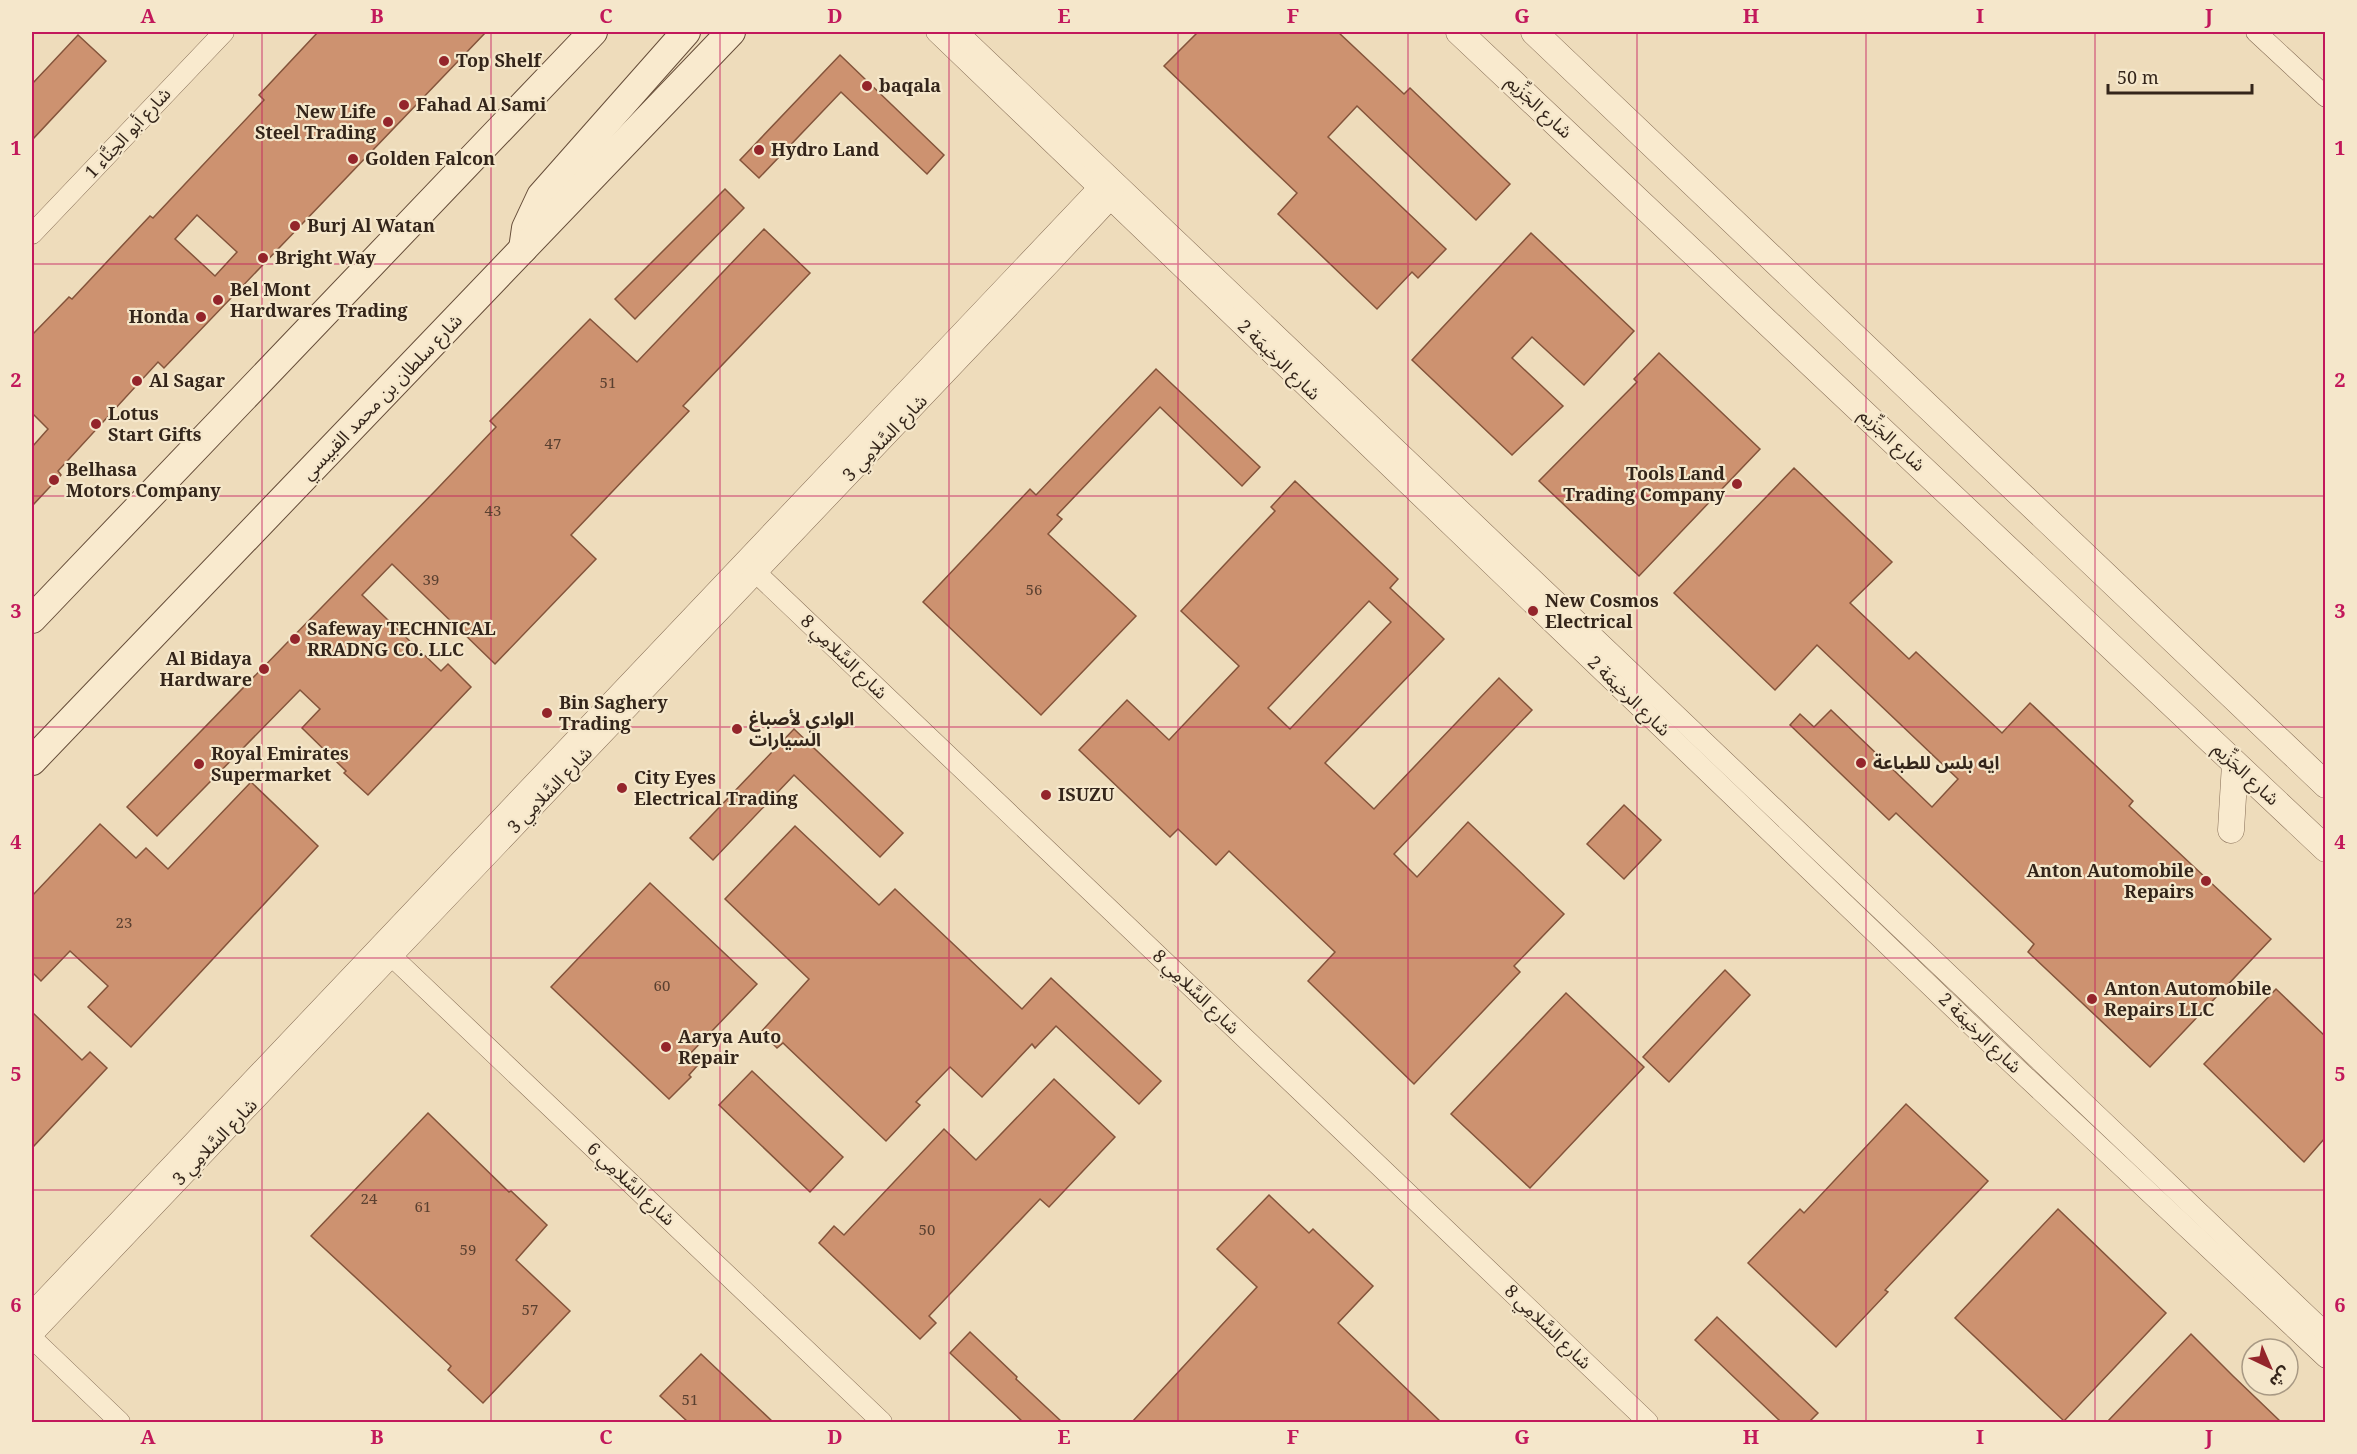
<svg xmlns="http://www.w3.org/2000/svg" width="2357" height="1454" font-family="'Noto Serif','Noto Sans Arabic',serif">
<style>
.building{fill:#cd9270;stroke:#84543b;stroke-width:1.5;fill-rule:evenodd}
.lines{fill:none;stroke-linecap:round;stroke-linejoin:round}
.minor-casing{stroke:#856c55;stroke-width:21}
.tertiary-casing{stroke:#856c55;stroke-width:27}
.secondary-casing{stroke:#664d39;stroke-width:30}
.minor{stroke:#f9eace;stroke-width:20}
.tertiary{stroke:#f9eace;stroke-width:26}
.secondary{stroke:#f9eace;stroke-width:28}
.grid{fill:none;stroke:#c2185b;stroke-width:1.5;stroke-opacity:0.55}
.poi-dot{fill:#94252b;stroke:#f5e7cb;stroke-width:2}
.labels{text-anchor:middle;stroke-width:4.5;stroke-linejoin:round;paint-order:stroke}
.number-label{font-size:15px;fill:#5a4030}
.poi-label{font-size:18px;font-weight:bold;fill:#34251a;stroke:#f5e7cb;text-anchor:start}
.street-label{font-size:18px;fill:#34251a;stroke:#f5e7cb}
.neatline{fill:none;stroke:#c2185b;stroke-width:2}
.grid-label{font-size:20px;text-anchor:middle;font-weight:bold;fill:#c2185b}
</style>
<rect width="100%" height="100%" fill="#eedcbb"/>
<g class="building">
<path d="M 318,32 L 486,32 L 164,368 L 158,362 L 58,471 L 61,475 L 32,506 L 32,447 L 48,429 L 32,413 L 32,335 L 69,297 L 72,299 L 150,216 L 153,218 L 264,100 L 259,95 ZM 197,215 L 237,252 L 215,276 L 175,239 Z"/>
<polygon points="1198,32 1338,32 1404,94 1410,88 1510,184 1476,220 1357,106 1328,137 1446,249 1418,278 1412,272 1377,309 1278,214 1297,193 1164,66"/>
<polygon points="78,35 106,61 32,140 32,84"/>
<polygon points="840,55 944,155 927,174 841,92 759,178 740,160"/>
<polygon points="725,189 744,208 635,319 615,299"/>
<polygon points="764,229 810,273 683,406 689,411 571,535 596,559 495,664 392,564 362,595 441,671 448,664 471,687 368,795 344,773 346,771 302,728 320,709 300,690 157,836 127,807 437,489 496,427 490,421 590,319 637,362"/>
<polygon points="1531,233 1634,331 1584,385 1532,337 1512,358 1563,406 1512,455 1412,360"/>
<polygon points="1659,353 1760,449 1639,576 1539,481 1637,382 1634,379"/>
<polygon points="1156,369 1260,467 1242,486 1160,407 1057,515 1062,519 1048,534 1136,616 1041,715 923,602 1030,489 1036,495"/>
<polygon points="1794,468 1892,562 1850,603 1909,659 1916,652 2002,733 2030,703 2133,801 2129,806 2271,939 2150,1067 2028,952 2034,944 1896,813 1889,820 1790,725 1800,714 1814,727 1831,710 1932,807 1958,779 1817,645 1775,690 1674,593"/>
<path d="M 1295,481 L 1398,579 L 1390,588 L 1444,639 L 1325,763 L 1374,809 L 1499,678 L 1532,710 L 1394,854 L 1417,877 L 1468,822 L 1564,914 L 1514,966 L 1520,972 L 1414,1084 L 1308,981 L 1335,952 L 1229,851 L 1216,865 L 1178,829 L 1170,837 L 1079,750 L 1127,700 L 1169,740 L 1239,666 L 1181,611 L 1275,511 L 1271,507 ZM 1369,601 L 1391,622 L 1290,729 L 1268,708 Z"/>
<polygon points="794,729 903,833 880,857 794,775 713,860 690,838"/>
<polygon points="251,782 318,846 131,1047 88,1007 108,986 70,951 41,981 32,972 32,896 100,824 136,858 146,848 168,869"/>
<polygon points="1624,805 1661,840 1624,879 1587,844"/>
<polygon points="795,826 879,905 895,889 1022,1009 1051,978 1161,1081 1139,1104 1056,1026 1035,1048 1032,1044 982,1097 950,1067 916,1102 920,1105 886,1141 783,1043 777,1048 761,1032 809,979 725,899"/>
<polygon points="650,883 757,984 687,1057 697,1066 689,1075 691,1077 669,1099 551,987"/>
<polygon points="1725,970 1750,995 1669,1082 1643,1057"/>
<polygon points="2276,989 2325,1036 2325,1138 2304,1162 2204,1064"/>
<polygon points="1566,993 1644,1067 1530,1188 1451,1114"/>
<polygon points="32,1012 82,1060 90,1052 107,1068 32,1148"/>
<polygon points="752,1071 843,1157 810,1192 719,1105"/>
<polygon points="1054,1079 1115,1137 1049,1207 1040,1199 929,1316 936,1323 920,1339 819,1243 834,1226 844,1235 944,1129 976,1160"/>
<polygon points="1906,1104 1988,1181 1885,1290 1888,1292 1836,1347 1748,1263 1800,1209 1804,1213"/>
<polygon points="428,1113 509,1192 511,1191 547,1225 516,1260 570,1311 483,1403 448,1370 451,1366 311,1236"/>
<polygon points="1269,1195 1309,1233 1313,1229 1373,1286 1338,1323 1441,1422 1132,1422 1257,1287 1217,1249"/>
<polygon points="2058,1209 2166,1313 2064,1421 1955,1318"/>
<polygon points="1717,1317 1818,1413 1809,1422 1781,1422 1695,1340"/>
<polygon points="970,1332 1017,1377 1016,1379 1062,1422 1023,1422 950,1353"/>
<polygon points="2191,1334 2233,1376 2281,1422 2107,1422"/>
<polygon points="701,1354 773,1422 688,1422 660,1396"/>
</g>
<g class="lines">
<defs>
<g id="minor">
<polyline points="936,32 1996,1049 2326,1358"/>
<polyline points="958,32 2326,1333"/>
<polyline points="2256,32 2326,97"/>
<polyline points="32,234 224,32"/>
<polyline points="748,565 1648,1422"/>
<polyline points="382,947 882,1422"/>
<polyline points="32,1312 1099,187 1111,189"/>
<polyline points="32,1335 1050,264 1111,199 1114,189"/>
<polyline points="32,1338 120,1422"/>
</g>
<g id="tertiary">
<polyline points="1459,32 2326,849"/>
<polyline points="1534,32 2326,785"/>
<polyline points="2231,830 2235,764"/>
</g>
<g id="secondary">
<polyline points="523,249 526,228 541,196 686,32"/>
<polyline points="32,619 593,32"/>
<polyline points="32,761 731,32"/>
</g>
</defs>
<use href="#minor" class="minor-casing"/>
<use href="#tertiary" class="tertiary-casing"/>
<use href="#secondary" class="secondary-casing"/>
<use href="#minor" class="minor"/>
<use href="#tertiary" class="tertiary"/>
<use href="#secondary" class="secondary"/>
</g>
<path class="grid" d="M 262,32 L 262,1422M 491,32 L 491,1422M 720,32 L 720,1422M 949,32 L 949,1422M 1178,32 L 1178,1422M 1408,32 L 1408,1422M 1637,32 L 1637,1422M 1866,32 L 1866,1422M 2095,32 L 2095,1422M 32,264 L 2326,264M 32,496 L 2326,496M 32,727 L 2326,727M 32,958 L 2326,958M 32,1190 L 2326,1190"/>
<g class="poi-dot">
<circle cx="444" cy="61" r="6"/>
<circle cx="867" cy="86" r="6"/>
<circle cx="404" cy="105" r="6"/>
<circle cx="388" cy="122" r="6"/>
<circle cx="759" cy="150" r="6"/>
<circle cx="353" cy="159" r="6"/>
<circle cx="295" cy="226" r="6"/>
<circle cx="263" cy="258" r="6"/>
<circle cx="218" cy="300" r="6"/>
<circle cx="201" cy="317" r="6"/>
<circle cx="137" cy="381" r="6"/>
<circle cx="96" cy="424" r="6"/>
<circle cx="54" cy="480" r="6"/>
<circle cx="1737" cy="484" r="6"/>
<circle cx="1533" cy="611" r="6"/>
<circle cx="295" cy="639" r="6"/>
<circle cx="264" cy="669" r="6"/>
<circle cx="547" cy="713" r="6"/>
<circle cx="737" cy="729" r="6"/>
<circle cx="1861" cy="763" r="6"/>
<circle cx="199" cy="764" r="6"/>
<circle cx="622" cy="788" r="6"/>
<circle cx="1046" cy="795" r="6"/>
<circle cx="2206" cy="881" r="6"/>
<circle cx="2092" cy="999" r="6"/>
<circle cx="666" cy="1047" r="6"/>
</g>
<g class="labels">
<g class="number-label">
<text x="608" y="388">51</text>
<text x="553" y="449">47</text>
<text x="493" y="516">43</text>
<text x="431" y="585">39</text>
<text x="1034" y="595">56</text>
<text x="124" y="928">23</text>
<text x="662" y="991">60</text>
<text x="369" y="1204">24</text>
<text x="423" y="1212">61</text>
<text x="927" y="1235">50</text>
<text x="468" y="1255">59</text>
<text x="530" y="1315">57</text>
<text x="690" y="1405">51</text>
</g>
<g class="poi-label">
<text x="456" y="67">Top Shelf</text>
<text x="879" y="92">baqala</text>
<text x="416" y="111">Fahad Al Sami</text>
<text x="376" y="118" text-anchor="end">New Life<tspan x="376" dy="21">Steel Trading</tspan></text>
<text x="771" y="156">Hydro Land</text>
<text x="365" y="165">Golden Falcon</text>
<text x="307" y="232">Burj Al Watan</text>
<text x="275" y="264">Bright Way</text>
<text x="230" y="296">Bel Mont<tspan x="230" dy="21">Hardwares Trading</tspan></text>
<text x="189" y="323" text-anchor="end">Honda</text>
<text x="149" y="387">Al Sagar</text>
<text x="108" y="420">Lotus<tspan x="108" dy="21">Start Gifts</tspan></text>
<text x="66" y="476">Belhasa<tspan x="66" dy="21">Motors Company</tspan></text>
<text x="1725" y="480" text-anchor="end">Tools Land<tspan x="1725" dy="21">Trading Company</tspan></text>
<text x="1545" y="607">New Cosmos<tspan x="1545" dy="21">Electrical</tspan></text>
<text x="307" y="635">Safeway TECHNICAL<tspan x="307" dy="21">RRADNG CO. LLC</tspan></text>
<text x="252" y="665" text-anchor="end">Al Bidaya<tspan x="252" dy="21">Hardware</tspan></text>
<text x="559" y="709">Bin Saghery<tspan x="559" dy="21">Trading</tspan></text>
<text x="749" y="725">الوادي لأصباغ<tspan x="749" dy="21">السيارات</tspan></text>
<text x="211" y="760">Royal Emirates<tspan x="211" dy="21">Supermarket</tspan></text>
<text x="1873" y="769">ايه بلس للطباعة</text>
<text x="634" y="784">City Eyes<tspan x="634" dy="21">Electrical Trading</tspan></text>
<text x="1058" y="801">ISUZU</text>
<text x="2194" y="877" text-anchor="end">Anton Automobile<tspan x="2194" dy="21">Repairs</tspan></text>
<text x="2104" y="995">Anton Automobile<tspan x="2104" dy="21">Repairs LLC</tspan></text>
<text x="678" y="1043">Aarya Auto<tspan x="678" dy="21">Repair</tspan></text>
</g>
<g class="street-label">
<text transform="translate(1539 107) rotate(43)" y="6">شارع الجَزِّيم</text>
<text transform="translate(128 133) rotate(-47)" y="6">شارع أبو الحِنَّاء 1</text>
<text transform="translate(1279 360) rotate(44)" y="6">شارع الرخيمَة 2</text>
<text transform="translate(382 397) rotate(-46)" y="6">شارع سلطان بن محمد القبيسي</text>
<text transform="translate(885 438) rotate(-46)" y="6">شارع السَّلامِي 3</text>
<text transform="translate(1892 440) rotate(43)" y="6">شارع الجَزِّيم</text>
<text transform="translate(844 657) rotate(44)" y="6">شارع السَّلامِي 8</text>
<text transform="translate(1629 696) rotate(44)" y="6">شارع الرخيمَة 2</text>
<text transform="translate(2246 774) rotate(43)" y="6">شارع الجَزِّيم</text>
<text transform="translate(550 790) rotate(-46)" y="6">شارع السَّلامِي 3</text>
<text transform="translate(1196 992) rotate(44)" y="6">شارع السَّلامِي 8</text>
<text transform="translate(1980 1033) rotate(44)" y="6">شارع الرخيمَة 2</text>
<text transform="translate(215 1142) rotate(-46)" y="6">شارع السَّلامِي 3</text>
<text transform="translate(631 1184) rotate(43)" y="6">شارع السَّلامِي 6</text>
<text transform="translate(1548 1327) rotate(44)" y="6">شارع السَّلامِي 8</text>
</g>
</g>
<rect width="2357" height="1454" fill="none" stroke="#f5e7cb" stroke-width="66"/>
<g transform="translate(2270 1367) rotate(136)"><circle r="28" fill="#f5e7cb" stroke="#a89984" stroke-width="1.5"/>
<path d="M0-4.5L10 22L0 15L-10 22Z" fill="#94252b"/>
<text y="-9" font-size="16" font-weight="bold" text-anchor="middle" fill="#34251a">ش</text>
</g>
<path d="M2108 84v9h144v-9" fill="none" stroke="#34251a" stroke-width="3"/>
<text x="2117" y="84" font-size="18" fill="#34251a" stroke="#f5e7cb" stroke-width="4.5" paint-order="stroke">50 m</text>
<rect x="33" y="33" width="2291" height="1388" class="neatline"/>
<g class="grid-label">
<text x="148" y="23">A</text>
<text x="377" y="23">B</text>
<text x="606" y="23">C</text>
<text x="835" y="23">D</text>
<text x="1064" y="23">E</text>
<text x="1293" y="23">F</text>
<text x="1522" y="23">G</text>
<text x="1751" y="23">H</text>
<text x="1980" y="23">I</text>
<text x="2209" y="23">J</text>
<text x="16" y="155">1</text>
<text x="2340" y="155">1</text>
<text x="16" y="387">2</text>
<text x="2340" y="387">2</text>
<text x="16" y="618">3</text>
<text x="2340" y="618">3</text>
<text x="16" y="849">4</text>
<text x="2340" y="849">4</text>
<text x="16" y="1081">5</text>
<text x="2340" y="1081">5</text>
<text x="16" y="1312">6</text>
<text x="2340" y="1312">6</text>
<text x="148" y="1444">A</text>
<text x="377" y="1444">B</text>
<text x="606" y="1444">C</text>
<text x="835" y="1444">D</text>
<text x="1064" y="1444">E</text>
<text x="1293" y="1444">F</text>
<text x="1522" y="1444">G</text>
<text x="1751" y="1444">H</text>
<text x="1980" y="1444">I</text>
<text x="2209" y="1444">J</text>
</g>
</svg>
